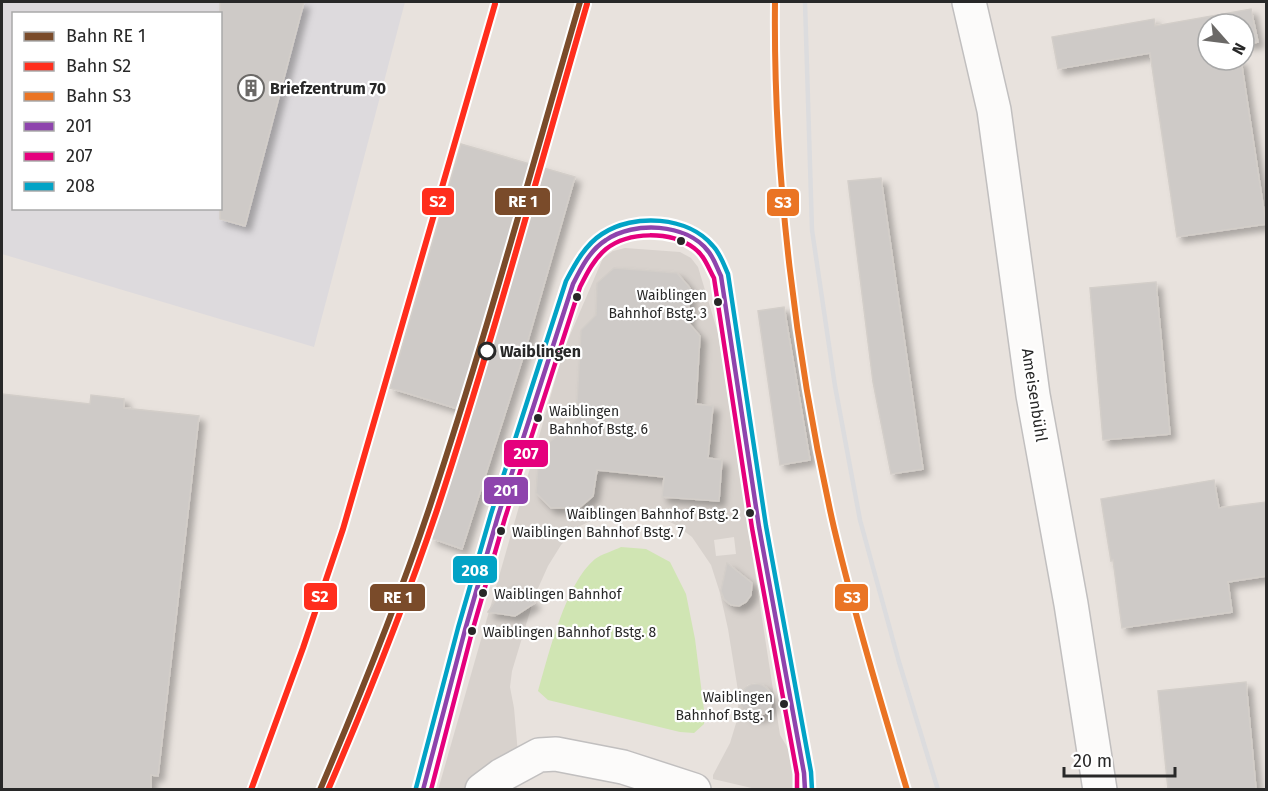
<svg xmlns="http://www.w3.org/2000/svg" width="1268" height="791" font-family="'Fira Sans',sans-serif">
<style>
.industrial{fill:#dddadd;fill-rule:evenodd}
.green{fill:#d0e5b3}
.plaza{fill:#d8d2cd;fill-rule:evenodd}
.building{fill:#cecac7;stroke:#d3cec9;stroke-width:1.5;filter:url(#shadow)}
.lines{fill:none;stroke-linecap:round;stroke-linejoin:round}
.street-casing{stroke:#c1bfbf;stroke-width:36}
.street{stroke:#fcfbfa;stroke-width:33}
.rail{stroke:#dcdcde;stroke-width:4.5}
.bus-1-casing{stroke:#fff;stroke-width:9}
.bus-2-casing{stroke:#fff;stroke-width:9}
.bus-3-casing{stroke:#fff;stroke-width:9}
.bus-1{stroke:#8e44ad;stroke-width:4.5}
.bus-2{stroke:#e5007d;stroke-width:4.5}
.bus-3{stroke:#02a3c6;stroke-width:4.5}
.rail-1-casing{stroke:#fff;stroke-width:10}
.rail-2-casing{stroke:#fff;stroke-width:10}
.rail-3-casing{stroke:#fff;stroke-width:10}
.rail-1{stroke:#7a4b2a;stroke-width:6}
.rail-2{stroke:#ff2e1d;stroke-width:6}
.rail-3{stroke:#ea7424;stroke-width:6}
.bus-dot{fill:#282828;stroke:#fff;stroke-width:2}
.stop-dot{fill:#fff;stroke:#282828;stroke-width:3}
.labels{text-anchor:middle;stroke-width:4.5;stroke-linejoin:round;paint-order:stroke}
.bus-label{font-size:14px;fill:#282828;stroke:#fff;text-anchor:start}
.poi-label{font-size:16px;font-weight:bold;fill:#282828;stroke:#fff;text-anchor:start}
.stop-label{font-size:16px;font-weight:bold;fill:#282828;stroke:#fff;text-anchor:start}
.street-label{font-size:16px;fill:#282828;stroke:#fff}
.line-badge{stroke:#fff;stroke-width:2}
.badge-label{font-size:16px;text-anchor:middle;font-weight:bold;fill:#fff}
</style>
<defs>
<filter id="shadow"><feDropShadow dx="5.5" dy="5.5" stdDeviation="3" flood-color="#0004"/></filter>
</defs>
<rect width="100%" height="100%" fill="#e8e2dd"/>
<path class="industrial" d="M 2,2 L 405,2 L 314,347 L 2,254 ZM 14,14 L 220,14 L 220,208 L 14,208 Z"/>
<path class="green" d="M 621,547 L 646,549 L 670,562 L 686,594 L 695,639 L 704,710 L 704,724 L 694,733 L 680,732 L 548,700 L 538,691 C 549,654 565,584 595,559 C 602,554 613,551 621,547 Z"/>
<path class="plaza" d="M 625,248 L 680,252 L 691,258 L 698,267 L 718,333 L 780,735 L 795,760 L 797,789 L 756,789 L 713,779 L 713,775 L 730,743 L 737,720 L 739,697 L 728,629 L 720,593 L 711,565 L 692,537 L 676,525 L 654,514 L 638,512 L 614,513 L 597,518 L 578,527 L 561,545 L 548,566 L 535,595 L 512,671 L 510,687 L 514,708 L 518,754 L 468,785 L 466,789 L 438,790 L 564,349 L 603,258 L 613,251 ZM 615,268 L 677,273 L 690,288 L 688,322 L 700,336 L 696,404 L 713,406 L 708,458 L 722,460 L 719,502 L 662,497 L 664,476 L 602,470 L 596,475 L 593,496 L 579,508 L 551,507 L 536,493 L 539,451 L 576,420 L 581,330 L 596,315 L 597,283 ZM 734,537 L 736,554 L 716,556 L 714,540 ZM 729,576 L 743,576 L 749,580 L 752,587 L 751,595 L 746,602 L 739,606 L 731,605 L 724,599 L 721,591 L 723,582 ZM 510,587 L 518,588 L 524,594 L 527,602 L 498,597 L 502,591 ZM 755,683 L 763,685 L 769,690 L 771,697 L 771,705 L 766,713 L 757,716 L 749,714 L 742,708 L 739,700 L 742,691 L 748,685 Z"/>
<g class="building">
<polygon points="220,2 304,2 245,226 220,219"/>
<polygon points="1251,9 1258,42 1244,44 1244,24 1208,24 1208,60 1241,60 1266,224 1177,237 1150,53 1058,69 1052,37 1154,19 1155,26"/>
<polygon points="461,144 575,177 525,351 462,549 431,538 471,413 390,388"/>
<polygon points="881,178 923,469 891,474 873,382 848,181"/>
<polygon points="614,268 677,273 690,288 688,322 700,336 696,404 713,406 708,458 722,460 719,501 662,497 664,477 597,470 593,496 579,508 551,508 536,493 539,451 576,420 581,330 596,315 597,283"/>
<polygon points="1156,282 1170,434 1103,440 1090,288"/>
<polygon points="784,307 810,460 780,465 758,311"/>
<polygon points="2,394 90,404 91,395 124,399 124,408 199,416 158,776 151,775 151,789 2,789"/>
<polygon points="1214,480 1219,508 1266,502 1266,576 1228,582 1232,612 1122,628 1113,560 1111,561 1101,499"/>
<polygon points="727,563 752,583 751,595 746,602 739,606 731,605 724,599 721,591"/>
<polygon points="514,585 535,603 515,616 488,612 502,591"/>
<polygon points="1246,682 1256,789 1168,789 1158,691"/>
<circle cx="756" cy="700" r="16"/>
</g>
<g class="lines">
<defs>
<g id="street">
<polyline points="969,2 994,110 1033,395 1071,604 1100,790"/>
<polyline points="482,790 502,775 539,755 556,754 623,767 694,790"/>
</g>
</defs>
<use href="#street" class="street-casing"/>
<use href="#street" class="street"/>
<polyline class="rail" points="805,2 812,230 835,386 860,520 899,662 938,790"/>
<defs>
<path id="bus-1" d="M 423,790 L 465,630 L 498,516 L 573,284 C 581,268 590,250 606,240 C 634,221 686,223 708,251 C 714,258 717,268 721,276 L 759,527 L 804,773 L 805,790"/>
<path id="bus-2" d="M 431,790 L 472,632 L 505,518 L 580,287 C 587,273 594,259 606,249 C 629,231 670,231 694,248 C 704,255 708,267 714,278 L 752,528 L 797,774 L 797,790"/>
<path id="bus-3" d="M 416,788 L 458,628 L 491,514 L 566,281 C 575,264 585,245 602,234 C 634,213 688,216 713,246 C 720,253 724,265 728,274 L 766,526 L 811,772 L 812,790"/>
</defs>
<use href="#bus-1" class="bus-1-casing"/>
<use href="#bus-2" class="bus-2-casing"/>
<use href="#bus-3" class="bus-3-casing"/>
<use href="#bus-1" class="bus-1"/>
<use href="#bus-2" class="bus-2"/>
<use href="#bus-3" class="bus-3"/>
<defs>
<path id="rail-1" d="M 320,790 C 360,696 398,602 430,506 C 485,340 531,170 580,2"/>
<g id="rail-2">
<polyline points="251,790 303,648 343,529 495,4"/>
<path d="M 328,790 C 368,697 405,605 437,510 C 492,343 538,173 587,4"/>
</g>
<path id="rail-3" d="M 775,2 C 773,173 796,361 834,528 C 855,616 881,703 907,790"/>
</defs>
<use href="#rail-1" class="rail-1-casing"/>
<use href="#rail-2" class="rail-2-casing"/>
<use href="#rail-3" class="rail-3-casing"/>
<use href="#rail-1" class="rail-1"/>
<use href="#rail-2" class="rail-2"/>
<use href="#rail-3" class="rail-3"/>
</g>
<defs>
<symbol id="building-ring" viewBox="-11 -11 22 22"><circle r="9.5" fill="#fff" stroke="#6b6967" stroke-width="1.5"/><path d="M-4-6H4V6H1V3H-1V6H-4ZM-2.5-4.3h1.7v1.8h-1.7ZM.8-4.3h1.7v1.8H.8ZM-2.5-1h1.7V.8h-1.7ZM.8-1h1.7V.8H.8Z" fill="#6b6967"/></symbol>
</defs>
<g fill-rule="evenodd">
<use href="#building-ring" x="236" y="73" width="30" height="30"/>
</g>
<g class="bus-dot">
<circle cx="681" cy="241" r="5"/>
<circle cx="577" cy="297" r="5"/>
<circle cx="718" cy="302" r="5"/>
<circle cx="538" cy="418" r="5"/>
<circle cx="750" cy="513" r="5"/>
<circle cx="501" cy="531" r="5"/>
<circle cx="483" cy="593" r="5"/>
<circle cx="472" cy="631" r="5"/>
<circle cx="784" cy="704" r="5"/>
</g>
<circle class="stop-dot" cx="487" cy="351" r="8"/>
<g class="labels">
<g class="bus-label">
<text x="707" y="300" text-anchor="end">Waiblingen<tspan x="707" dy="18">Bahnhof Bstg. 3</tspan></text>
<text x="549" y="416">Waiblingen<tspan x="549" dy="18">Bahnhof Bstg. 6</tspan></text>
<text x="739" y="519" text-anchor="end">Waiblingen Bahnhof Bstg. 2</text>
<text x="512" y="537">Waiblingen Bahnhof Bstg. 7</text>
<text x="494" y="599">Waiblingen Bahnhof</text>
<text x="483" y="637">Waiblingen Bahnhof Bstg. 8</text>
<text x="773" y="702" text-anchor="end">Waiblingen<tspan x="773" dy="18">Bahnhof Bstg. 1</tspan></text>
</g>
<g class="poi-label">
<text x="270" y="94">Briefzentrum 70</text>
</g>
<g class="stop-label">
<text x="500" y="357">Waiblingen</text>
</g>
<g class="street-label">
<text transform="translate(1035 395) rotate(81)" y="6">Ameisenbühl</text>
</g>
</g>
<g class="line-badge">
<rect x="494" y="187" width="57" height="29" rx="6" fill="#7a4b2a"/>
<rect x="421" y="187" width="34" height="29" rx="6" fill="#ff2e1d"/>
<rect x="766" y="188" width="34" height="29" rx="6" fill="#ea7424"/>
<rect x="503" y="439" width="46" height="29" rx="6" fill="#e5007d"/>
<rect x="483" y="476" width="46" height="29" rx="6" fill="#8e44ad"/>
<rect x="452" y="555" width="46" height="29" rx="6" fill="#02a3c6"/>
<rect x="303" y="582" width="35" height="29" rx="6" fill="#ff2e1d"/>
<rect x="834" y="583" width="35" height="29" rx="6" fill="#ea7424"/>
<rect x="369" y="583" width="57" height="29" rx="6" fill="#7a4b2a"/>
</g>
<g class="badge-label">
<text x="523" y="207">RE 1</text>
<text x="438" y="207">S2</text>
<text x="783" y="208">S3</text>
<text x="526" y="459">207</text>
<text x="506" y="496">201</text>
<text x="475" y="576">208</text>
<text x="320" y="602">S2</text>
<text x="852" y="603">S3</text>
<text x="398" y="603">RE 1</text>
</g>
<rect width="1268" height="791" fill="none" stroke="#282828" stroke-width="6"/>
<rect x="12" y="12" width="210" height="198" fill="#ffffff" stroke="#a9a9a9" stroke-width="1.5"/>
<rect x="24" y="32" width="30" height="9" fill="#7a4b2a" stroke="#a9a9a9" stroke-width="1.5"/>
<text x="66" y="42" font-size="18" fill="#282828">Bahn RE 1</text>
<rect x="24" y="62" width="30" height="9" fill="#ff2e1d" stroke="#a9a9a9" stroke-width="1.5"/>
<text x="66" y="72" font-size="18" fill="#282828">Bahn S2</text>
<rect x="24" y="92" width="30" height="9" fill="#ea7424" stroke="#a9a9a9" stroke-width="1.5"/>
<text x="66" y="102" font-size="18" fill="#282828">Bahn S3</text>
<rect x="24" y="122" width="30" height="9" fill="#8e44ad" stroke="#a9a9a9" stroke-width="1.5"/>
<text x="66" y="132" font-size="18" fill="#282828">201</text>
<rect x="24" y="152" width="30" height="9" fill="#e5007d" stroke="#a9a9a9" stroke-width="1.5"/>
<text x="66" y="162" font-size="18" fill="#282828">207</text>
<rect x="24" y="182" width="30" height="9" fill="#02a3c6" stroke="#a9a9a9" stroke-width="1.5"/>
<text x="66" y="192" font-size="18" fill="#282828">208</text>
<g transform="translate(1226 42) rotate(118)"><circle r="28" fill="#ffffff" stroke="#a9a9a9" stroke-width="1.5"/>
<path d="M0-4.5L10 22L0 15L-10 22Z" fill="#6b6967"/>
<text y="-9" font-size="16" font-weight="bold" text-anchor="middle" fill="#282828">N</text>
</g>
<path d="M1064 767v9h111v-9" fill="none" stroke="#282828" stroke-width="3"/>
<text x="1073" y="767" font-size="18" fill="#282828" stroke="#ffffff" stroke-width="4.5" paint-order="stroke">20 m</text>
</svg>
